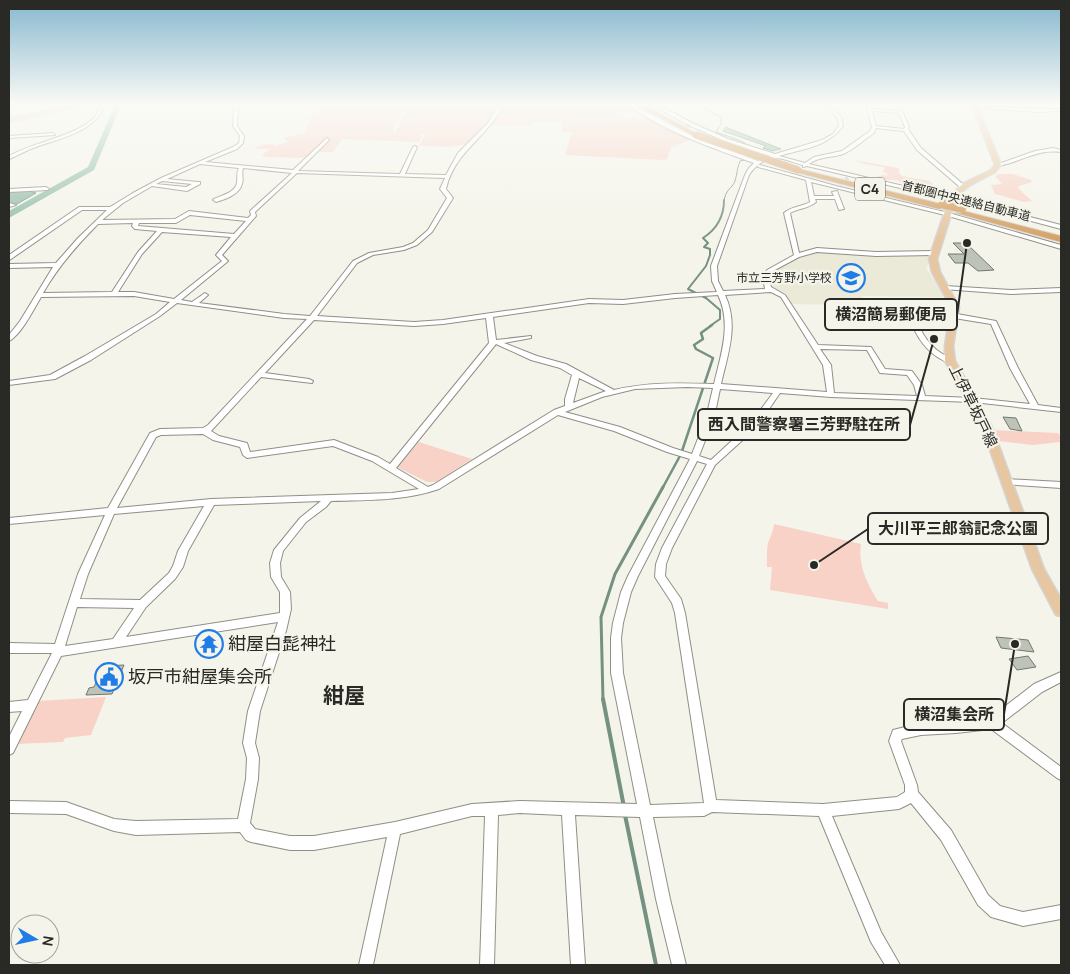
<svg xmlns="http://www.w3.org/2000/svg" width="1070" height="974" font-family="Manrope,'Noto Sans JP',sans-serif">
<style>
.built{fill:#ebe9d8}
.green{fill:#f8d2c6}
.water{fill:#94bea8;stroke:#749181}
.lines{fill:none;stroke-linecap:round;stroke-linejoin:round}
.stream-far4{stroke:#749181;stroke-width:1}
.stream-far3{stroke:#749181;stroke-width:2}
.stream-far2{stroke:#749181;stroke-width:2.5}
.stream-far1{stroke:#749181;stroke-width:3}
.stream{stroke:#749181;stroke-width:4}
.river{fill:#94bea8;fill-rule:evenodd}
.building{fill:#bec3ba;stroke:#737770}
.minor-tunnel{stroke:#cccbc3;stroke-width:4.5;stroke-dasharray:4.5 2.5;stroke-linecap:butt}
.minor-casing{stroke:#908f86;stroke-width:2}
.major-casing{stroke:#d4d4d3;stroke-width:3}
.highway-casing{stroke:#d4d4d3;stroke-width:2}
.minor{fill:#fff;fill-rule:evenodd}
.major{fill:#e6c7a2;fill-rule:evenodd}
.highway{fill:#d5a164;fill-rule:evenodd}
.highway-bridge-far1-casing{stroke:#d4d4d3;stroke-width:8;stroke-linecap:butt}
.highway-bridge-casing{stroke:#d4d4d3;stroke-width:11;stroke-linecap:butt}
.highway-bridge-far1{stroke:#d5a164;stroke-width:7}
.highway-bridge{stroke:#d5a164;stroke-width:9}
.labels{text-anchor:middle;stroke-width:4.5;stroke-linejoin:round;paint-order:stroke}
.far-street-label{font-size:12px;fill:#292925;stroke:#f5f4ea}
.far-poi-label{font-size:12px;fill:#292925;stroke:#f5f4ea;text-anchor:end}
.shield{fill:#f5f4ea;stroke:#666660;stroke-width:1}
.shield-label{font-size:14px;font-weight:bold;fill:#292925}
.street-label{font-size:15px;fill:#292925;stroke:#f5f4ea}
.near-poi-label{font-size:18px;fill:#292925;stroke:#f5f4ea;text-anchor:start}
.near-quarter-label{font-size:21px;font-weight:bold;fill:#292925;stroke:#f5f4ea}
.leader{fill:none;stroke:#292925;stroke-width:2}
.callout-dot{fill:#292925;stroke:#f5f4ea;stroke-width:2}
.callout{fill:#f5f4ea;stroke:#292925;stroke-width:2}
.callout-label{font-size:16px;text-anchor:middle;font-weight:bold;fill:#292925}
</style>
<rect width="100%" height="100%" fill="#f5f4ea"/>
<polygon class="built" points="817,251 928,255 928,266 926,268 945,297 862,296 863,301 841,302 842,305 792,304 785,293 771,289 769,280 770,273 780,266"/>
<g class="green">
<path d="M 364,105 L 406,105 L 393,129 L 393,133 L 395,133 L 408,105 L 439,105 L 439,109 L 441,105 L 628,105 L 640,112 L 616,112 L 614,117 L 649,119 L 692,139 L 671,148 L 667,159 L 663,160 L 565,155 L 572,132 L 562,132 L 562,122 L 534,122 L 531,125 L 491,125 L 499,112 L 468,144 L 449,147 L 419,146 L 425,135 L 418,134 L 422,137 L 419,142 L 342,139 L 333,152 L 317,152 L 302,158 L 265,157 L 262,155 L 270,149 L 254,149 L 260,145 L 274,144 L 273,146 L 288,142 L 283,138 L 303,134 C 307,129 307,122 311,117 C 323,100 347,109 364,105 Z"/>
<path d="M 854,160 L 898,168 L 900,174 L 902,176 L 930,181 L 937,189 C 921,194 909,184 895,180 C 888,179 882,183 877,176 L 890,175 L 882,171 L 885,169 L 883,167 L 864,164 Z"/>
<polygon points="999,174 1013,174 1031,180 1032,182 1019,186 1018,188 1032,201 1024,202 995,194 991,185 1002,184 995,176"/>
<polygon points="993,430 1058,433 1061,437 1061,442 1032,445 998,441"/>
<polygon points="419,442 472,459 436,482 427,482 397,467"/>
<path d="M 774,524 L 861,544 C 858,566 867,583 878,601 L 888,603 L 888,609 L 770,590 L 772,567 L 767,567 C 767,559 766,548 769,540 C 772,534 773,531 774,524 Z"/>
<polygon points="106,697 91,735 65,738 63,742 15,744 37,701"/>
</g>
<g class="water">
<polygon points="726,127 728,128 781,149 772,151 763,148 766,146 723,131"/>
<polygon points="30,191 36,193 17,204 9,205 9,192"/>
</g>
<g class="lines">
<path class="stream-far4" d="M 697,105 L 721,117 L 721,124 L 716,132 L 741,141 L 757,151 L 750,154 L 749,159 L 740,161 C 737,168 737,175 735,181 C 732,189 725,189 724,202"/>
<path class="stream-far3" d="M 710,326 L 720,319 L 720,310 L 706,298 L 688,289 L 706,266 L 710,255 L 710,249 L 704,247 L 708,243 L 703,238 C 717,229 724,217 724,200"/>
<polyline class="stream-far2" points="662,489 681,454 713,358 696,349 694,345 703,339 701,333 712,325"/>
<polyline class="stream-far1" points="603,700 601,617 615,574 663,487"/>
<g class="stream">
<polyline points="603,699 624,807"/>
<polyline points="625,815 656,965"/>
</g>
<polygon class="river" points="115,105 121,105 94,170 9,218 9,211 88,167"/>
</g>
<g class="building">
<polygon points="953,243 966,243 994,270 978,271 968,263 955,263 948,254 964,254"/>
<polygon points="1003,417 1016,418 1022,431 1010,429"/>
<polygon points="996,637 1028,640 1034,652 1001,648"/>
<polygon points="212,639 218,639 216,647 200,651 202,640"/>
<polygon points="1028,656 1036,667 1017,670 1009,659"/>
<polygon points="124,665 112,694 86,695 89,688 94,687 103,666"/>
</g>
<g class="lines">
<g class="minor-tunnel">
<polyline points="678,128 689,126"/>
<polyline points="840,184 848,178"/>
</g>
<defs>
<g id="minor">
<polygon points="13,105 17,105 10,115 9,115 9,111"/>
<path d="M 101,105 L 105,105 C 93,134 59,138 33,148 C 25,151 17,156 9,159 L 9,156 C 34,142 72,137 93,119 C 97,115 99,110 101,105 Z"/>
<path d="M 234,105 L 238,105 L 237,126 L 244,136 L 243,143 L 237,149 L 205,162 L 293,170 L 327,138 L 329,140 L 298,171 L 400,174 L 413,147 L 415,146 L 417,147 L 405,174 L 446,175 L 458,153 L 487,124 L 499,105 L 503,105 C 488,138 455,150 446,189 L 453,198 L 432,232 L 417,245 L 404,250 L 373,255 L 357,263 L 317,316 L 414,322 L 443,320 L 589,299 L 623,300 L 675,294 L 717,292 L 712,281 L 711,266 L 745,175 L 749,168 L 754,163 C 712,148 665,132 628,105 L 633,105 L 694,137 L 758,161 L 770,156 C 730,144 688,128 654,105 L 659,105 L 692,123 L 728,139 L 775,154 L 822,140 L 833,134 L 839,126 L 837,117 L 825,105 L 829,105 L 841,117 L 843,126 C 828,147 802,149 779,156 L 805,163 L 814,157 L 842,151 L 870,131 L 872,127 L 866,105 L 870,105 L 871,109 L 902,111 L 909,127 L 908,129 L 921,148 L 965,186 L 965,188 L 961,188 L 917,150 L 904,131 L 876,128 L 874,133 C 863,140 855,149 843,154 C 832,158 819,156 809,164 L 968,201 L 1061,225 L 1061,229 L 968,204 L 807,166 L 803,167 L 803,165 C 794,163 784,158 776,158 C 766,157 754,167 749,175 L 717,266 L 718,281 L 723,291 L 765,289 L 763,277 L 767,270 L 794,255 L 784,213 C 792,206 802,207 810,202 L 806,180 L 758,167 L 758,165 L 760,165 L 836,186 L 949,213 L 1061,245 L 1061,249 L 945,215 L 811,182 L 814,196 L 834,196 L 832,192 L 837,191 L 844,209 L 839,210 L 835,199 L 815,199 L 816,202 C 808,209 798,208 790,213 L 799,253 L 817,248 L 876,252 L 935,251 L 938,253 L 935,255 L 876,256 L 817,252 L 799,257 L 771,272 L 769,277 L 771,287 L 785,295 L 818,345 L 871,347 L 885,369 L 912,371 L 922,385 L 925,396 L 973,398 L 1030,404 L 1010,368 L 991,324 L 954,318 L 951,316 L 921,320 L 918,322 C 923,339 936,353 953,359 L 954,361 L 950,363 C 933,358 919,342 913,326 L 859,318 L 852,312 L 855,310 L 894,308 L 896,309 L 899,313 L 919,316 L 955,311 L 958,313 L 957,314 L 996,321 L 1018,368 L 1038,405 L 1061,408 L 1061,412 L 973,402 L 831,397 L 780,393 L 756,428 L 715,465 L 672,548 L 666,564 L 665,576 L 681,599 L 685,613 L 716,800 L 823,804 L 897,797 L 905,792 L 905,785 L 889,741 L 893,730 L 921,723 L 956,723 L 990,718 L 1034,684 L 1061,672 L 1061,682 L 1042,692 L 1002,723 L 1061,767 L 1061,780 L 1057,778 L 991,729 L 956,733 L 921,735 L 902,739 L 901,741 L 917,785 L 918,792 L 951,830 L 988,895 L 1000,906 L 1023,912 L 1061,905 L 1061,919 L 1023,926 L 991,917 L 978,905 L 941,840 L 911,803 L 899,809 L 832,816 L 881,932 L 900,965 L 885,965 L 871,942 L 819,816 L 712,812 L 704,816 L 653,817 L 670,899 L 686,965 L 672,965 L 656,899 L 640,817 L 575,815 L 585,965 L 571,965 L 562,815 L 520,813 L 498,815 L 494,965 L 480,965 L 485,816 L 472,816 L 400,834 L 373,965 L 359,965 L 387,837 L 314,850 L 290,850 L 251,842 L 246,840 L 240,832 L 136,835 L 114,831 L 66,814 L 9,813 L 9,801 L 66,802 L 114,819 L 136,821 L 238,819 L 246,779 L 247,758 L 243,743 L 248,711 L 278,622 L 61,656 L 13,753 L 9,755 L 9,737 L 22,711 L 9,712 L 9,702 L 28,700 L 52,653 L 9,653 L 9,643 L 55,644 L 78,574 L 105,515 L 9,524 L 9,518 L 108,508 L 150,433 L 160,429 L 203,428 L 208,425 L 307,319 L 284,318 L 177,303 L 160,316 L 91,360 L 55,379 L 9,385 L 9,381 L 50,375 L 85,356 L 156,314 L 170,302 L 134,296 L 41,297 C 34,309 21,335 9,341 L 9,335 L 20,321 L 53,267 L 9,268 L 9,264 L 56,263 L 78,238 L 107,210 L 82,210 L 11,259 L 9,260 L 9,255 L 79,207 L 110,207 L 133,193 L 161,178 L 233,147 L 239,143 L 240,136 L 233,126 ZM 872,111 L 899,113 L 905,127 L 904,129 L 876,126 ZM 200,164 L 239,168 C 236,173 238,176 237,181 C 237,192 223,195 214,199 L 213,200 L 216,202 C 225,199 239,195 242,184 C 244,179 241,174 243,168 L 292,173 L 250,211 L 251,215 L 248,218 L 189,211 L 175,219 L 102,220 L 123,203 L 152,186 L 187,191 L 200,184 L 200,182 L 198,182 L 167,179 ZM 297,173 L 445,178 L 440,189 L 447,198 L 428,230 L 413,243 L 403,247 L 369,253 L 353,261 L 310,316 L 284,314 L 199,303 L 208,295 L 205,293 L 192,302 L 181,300 L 227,262 L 228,261 L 222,255 L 256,216 L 255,212 ZM 162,181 L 192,184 L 186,187 L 156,184 ZM 190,215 L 246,221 L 234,234 L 138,226 L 139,223 L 176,223 ZM 133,223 L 132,226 L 135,229 L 157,231 L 138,252 L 112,292 L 43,293 C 58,267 77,245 98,224 ZM 162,232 L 231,237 L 216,255 L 222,261 L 174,299 L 134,292 L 118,292 L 142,254 ZM 771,292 L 781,297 L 823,365 L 827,392 L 721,384 C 728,353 739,325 725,295 ZM 718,295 C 732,324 721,354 714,384 C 680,383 647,382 614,390 L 566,364 L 537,356 L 504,343 L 531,338 L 531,336 L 496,340 L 493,317 L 589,303 L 623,304 L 675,298 ZM 892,312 L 894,316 L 913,319 L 912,322 L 860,314 ZM 486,318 L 489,343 L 390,464 L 378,457 L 334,440 L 250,452 L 247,443 L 219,436 L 211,431 L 261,377 L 312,383 L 313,381 L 309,379 L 265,373 L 314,320 L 414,326 L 443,324 ZM 496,344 L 531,360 L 560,368 L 572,375 L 565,399 L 565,406 L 554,410 L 433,485 L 428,487 L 396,468 ZM 820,349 L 867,350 L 880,373 L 907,375 L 914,385 L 917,396 L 834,393 L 831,365 ZM 579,378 L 606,391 L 573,403 ZM 687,387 L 713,388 L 706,418 L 692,454 L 673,448 L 620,427 L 565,412 L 602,397 L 635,389 ZM 720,389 L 773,393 L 750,424 L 711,460 L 699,456 L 714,418 ZM 558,415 L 614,431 L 667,452 L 690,459 L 628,576 L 621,592 L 613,623 L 611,638 L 611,673 L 637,804 L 520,801 L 472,804 L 395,822 L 314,836 L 290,836 L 255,829 L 250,823 L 258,779 L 259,758 L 255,743 L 260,711 L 286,631 L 291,609 L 290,592 L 281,577 L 280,563 L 283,551 L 306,522 L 326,507 L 331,501 C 367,500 404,501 439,489 ZM 203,434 L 213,440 L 240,447 L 243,455 L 247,458 L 333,446 L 372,461 L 419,489 L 392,493 L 211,499 L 117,508 L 156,437 L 161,435 ZM 697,461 L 707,464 L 662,548 L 656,564 L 655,577 L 672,603 L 675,613 L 704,803 L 650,805 L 623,673 L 621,638 L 623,623 L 631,592 L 638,576 ZM 321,501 L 300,518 L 274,550 L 270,563 L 271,577 L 280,592 L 280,613 L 126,637 L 146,607 L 175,579 L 183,567 L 188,551 L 214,505 ZM 204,506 L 178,551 L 173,566 L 169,573 L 140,600 L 80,599 L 88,574 L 114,514 ZM 77,607 L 134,608 L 113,639 L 65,646 Z"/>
<path d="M 944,105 C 983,105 1022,110 1061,109 L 1061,111 L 1037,112 Z"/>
<polygon points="53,133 55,135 9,138 9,136"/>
<path d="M 1053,148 L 1061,150 L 1061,152 C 1037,149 1021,162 998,166 L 996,165 L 1035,151 Z"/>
<polygon points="46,187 49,189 48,190 9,192 9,189"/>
<polygon points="9,203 16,205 9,207"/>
<polygon points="945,286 1011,290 1061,288 1061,292 1011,294 943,289 943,287"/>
<polygon points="1006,479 1061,482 1061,488 1003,484 1002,482 1003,480"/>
</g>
<g id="major">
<polygon points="75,105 86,105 9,122 9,118"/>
<polygon points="972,105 977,105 1001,165 995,172 969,186 960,193 953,208 937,259 940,272 959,307 953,346 955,361 992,427 1044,569 1061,599 1061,616 1056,615 1032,569 982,427 945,361 945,346 951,307 932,272 929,259 946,208 955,191 964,183 991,170 995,165"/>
</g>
<g id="highway">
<polygon points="636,105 644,105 699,135 694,136"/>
<polygon points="795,168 945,205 946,207 939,209 795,172"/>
<polygon points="956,209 1061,236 1061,242 956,213"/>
</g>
</defs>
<use href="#minor" class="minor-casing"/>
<use href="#major" class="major-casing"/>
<use href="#highway" class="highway-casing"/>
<use href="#minor" class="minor"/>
<use href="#major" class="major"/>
<use href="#highway" class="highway"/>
<defs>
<polyline id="highway-bridge-far1" points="696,135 798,170"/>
<polyline id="highway-bridge" points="943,204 962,208"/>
</defs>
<use href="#highway-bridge-far1" class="highway-bridge-far1-casing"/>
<use href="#highway-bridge" class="highway-bridge-casing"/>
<use href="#highway-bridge-far1" class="highway-bridge-far1"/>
<use href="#highway-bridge" class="highway-bridge"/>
</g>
<linearGradient id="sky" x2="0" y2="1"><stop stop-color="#86b8ce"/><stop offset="0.43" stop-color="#fafaf6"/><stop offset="1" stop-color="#fafaf6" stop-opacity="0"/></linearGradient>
<rect width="1070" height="242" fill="url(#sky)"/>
<defs>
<symbol id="school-ring" viewBox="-11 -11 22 22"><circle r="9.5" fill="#f5f4ea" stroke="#207ce6" stroke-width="1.5"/><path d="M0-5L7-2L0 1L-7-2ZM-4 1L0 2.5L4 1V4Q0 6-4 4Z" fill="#207ce6"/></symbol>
<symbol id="temple-ring" viewBox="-11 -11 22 22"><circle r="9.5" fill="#f5f4ea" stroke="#207ce6" stroke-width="1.5"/><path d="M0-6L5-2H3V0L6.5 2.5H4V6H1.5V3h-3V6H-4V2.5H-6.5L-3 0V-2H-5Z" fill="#207ce6"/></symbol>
<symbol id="civic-ring" viewBox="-11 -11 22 22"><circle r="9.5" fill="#f5f4ea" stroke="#207ce6" stroke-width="1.5"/><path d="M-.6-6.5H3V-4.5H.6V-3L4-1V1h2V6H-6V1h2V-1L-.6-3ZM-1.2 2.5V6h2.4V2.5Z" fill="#207ce6"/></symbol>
</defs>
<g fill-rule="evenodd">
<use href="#school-ring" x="835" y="262" width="32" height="32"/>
<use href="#temple-ring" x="193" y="628" width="32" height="32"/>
<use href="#civic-ring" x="93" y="661" width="32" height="32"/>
</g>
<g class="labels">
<g class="far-street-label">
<text transform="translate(966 201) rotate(14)" y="4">首都圏中央連絡自動車道</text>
</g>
<g class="far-poi-label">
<text x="832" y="282">市立三芳野小学校</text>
</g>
<rect class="shield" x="855" y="177.5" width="30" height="23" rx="4"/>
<g class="shield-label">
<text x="870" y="194">C4</text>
</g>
<g class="street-label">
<text transform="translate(973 406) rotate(64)" y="5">上伊草坂戸線</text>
</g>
<g class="near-poi-label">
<text x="228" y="650">紺屋白髭神社</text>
<text x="128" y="683">坂戸市紺屋集会所</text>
</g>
<g class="near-quarter-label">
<text x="344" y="703">紺屋</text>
</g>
</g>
<path class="leader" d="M967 243L957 315M934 339L910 425M814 565L868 529M1015 644L1004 714"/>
<g class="callout-dot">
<circle cx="967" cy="243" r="5"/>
<circle cx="934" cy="339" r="5"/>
<circle cx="814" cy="565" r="5"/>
<circle cx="1015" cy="644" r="5"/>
</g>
<g class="callout">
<rect x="825" y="299" width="132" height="31" rx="5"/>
<rect x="698" y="409" width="212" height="31" rx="5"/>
<rect x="868" y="513" width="180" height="31" rx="5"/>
<rect x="904" y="699" width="100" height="31" rx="5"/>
</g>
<g class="callout-label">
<text x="891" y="320">横沼簡易郵便局</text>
<text x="804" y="430">西入間警察署三芳野駐在所</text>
<text x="958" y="534">大川平三郎翁記念公園</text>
<text x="954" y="720">横沼集会所</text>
</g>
<rect width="1070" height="974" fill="none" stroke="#292925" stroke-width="20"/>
<g transform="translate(35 939) rotate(99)"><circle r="24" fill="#f5f4ea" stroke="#a3a39b"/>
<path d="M0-4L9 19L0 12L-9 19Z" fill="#207ce6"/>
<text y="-8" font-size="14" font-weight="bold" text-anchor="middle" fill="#292925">N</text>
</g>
</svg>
